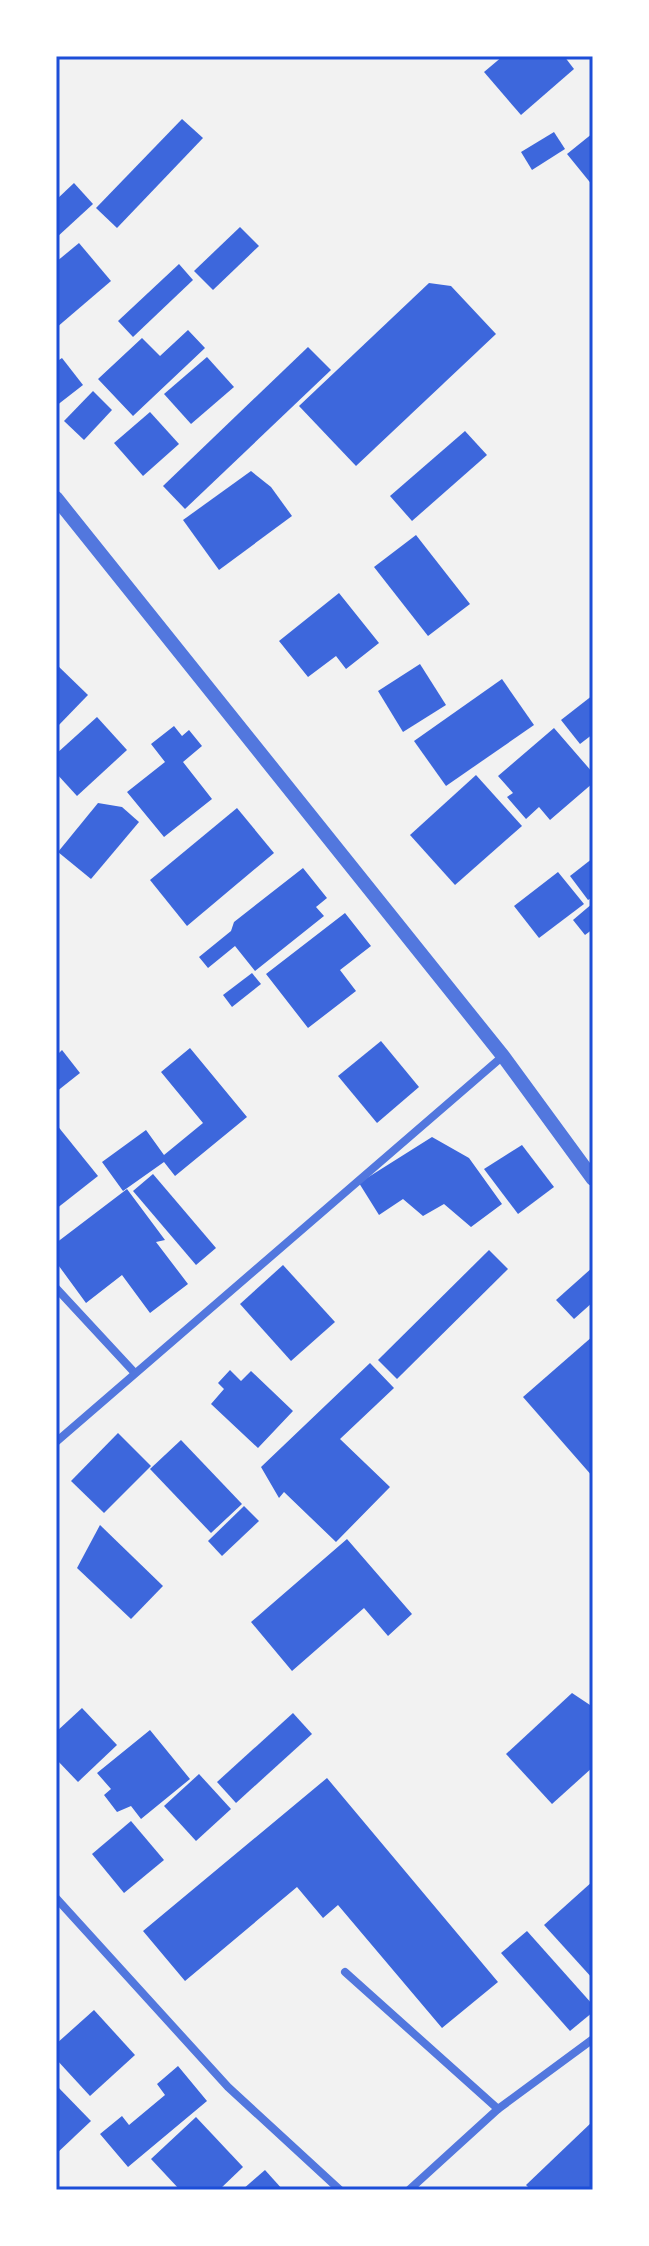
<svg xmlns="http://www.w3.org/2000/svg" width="649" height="2246" font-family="'Roboto Condensed',sans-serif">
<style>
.building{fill:#3d67dc}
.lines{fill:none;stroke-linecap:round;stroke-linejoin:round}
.minor{stroke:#5277de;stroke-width:8}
.tertiary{stroke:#5277de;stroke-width:14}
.neatline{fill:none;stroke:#1d4ed8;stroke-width:3}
</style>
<rect width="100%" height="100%" fill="#f2f2f2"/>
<g class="building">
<polygon points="503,56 564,56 574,69 521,115 484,72"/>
<polygon points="182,119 203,138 117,228 96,208"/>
<polygon points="554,132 565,149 532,170 521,152"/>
<polygon points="593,133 593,186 567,154"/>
<polygon points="74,183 93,204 56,238 56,200"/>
<polygon points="240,227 259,246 213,290 194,271"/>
<polygon points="79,243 111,281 56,328 56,262"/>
<polygon points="179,264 193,280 133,337 118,321"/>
<polygon points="429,283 451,286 496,334 356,466 299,406"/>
<polygon points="188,330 205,348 133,416 98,379 142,338 160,356"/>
<polygon points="308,347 331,370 185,509 163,486"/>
<polygon points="207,357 234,387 191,424 164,394"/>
<polygon points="62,358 83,385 56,406 56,362"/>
<polygon points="93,391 112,410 84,440 64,421"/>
<polygon points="150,412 179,444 143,476 114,443"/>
<polygon points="465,431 487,455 412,521 390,496"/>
<polygon points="251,471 271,487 292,516 219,570 183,520"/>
<polygon points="416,535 470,604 428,636 374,567"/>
<polygon points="339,593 379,643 346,669 336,656 308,677 279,641"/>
<polygon points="56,664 88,695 56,728"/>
<polygon points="420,664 446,705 403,732 378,691"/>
<polygon points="502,679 534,725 446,786 414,741"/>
<polygon points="593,695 593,734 580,744 561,720"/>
<polygon points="97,717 127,750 77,796 56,773 56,754"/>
<polygon points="174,726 182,736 189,730 202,746 183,762 212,799 164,837 127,792 165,762 151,744"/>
<polygon points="554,728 593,773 593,783 550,820 539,807 526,819 507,797 513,793 498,776"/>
<polygon points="476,775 522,826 455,885 410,835"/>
<polygon points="98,803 122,807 139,822 91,879 58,852"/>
<polygon points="237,808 274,853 187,926 150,880"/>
<polygon points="593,858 593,897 588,900 570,876"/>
<polygon points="303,868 327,898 316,907 324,916 255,971 235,946 208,968 199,957 231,931 234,922"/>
<polygon points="558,872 584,904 539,938 514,906"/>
<polygon points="593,903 593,929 585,935 573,920"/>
<polygon points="345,913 371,946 340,970 356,991 308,1028 266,974"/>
<polygon points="252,973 261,984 232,1007 223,995"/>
<polygon points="381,1041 419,1087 377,1123 338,1076"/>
<polygon points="190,1048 247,1117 175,1176 164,1162 123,1191 102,1162 146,1130 164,1155 203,1123 161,1072"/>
<polygon points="62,1050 80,1073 56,1092 56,1056"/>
<polygon points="56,1124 98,1176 56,1209"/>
<polygon points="432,1137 469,1158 502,1204 471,1227 444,1204 423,1216 403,1199 379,1215 359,1183"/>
<polygon points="522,1145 554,1187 518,1214 484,1169"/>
<polygon points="153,1174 216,1248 196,1265 133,1191"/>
<polygon points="127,1189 165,1240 156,1242 188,1284 150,1313 122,1275 86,1303 56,1262 56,1243"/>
<polygon points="489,1250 508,1269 397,1379 378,1360"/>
<polygon points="283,1265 335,1322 291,1361 240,1304"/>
<polygon points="593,1267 593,1302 574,1319 556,1300"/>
<polygon points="593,1336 593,1477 523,1397"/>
<polygon points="370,1363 394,1388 340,1439 390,1487 336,1542 284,1492 279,1498 261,1467"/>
<polygon points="230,1370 241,1381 251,1371 293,1411 258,1448 211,1404 224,1389 218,1383"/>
<polygon points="118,1433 151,1466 104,1513 71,1481"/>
<polygon points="181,1440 242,1504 211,1533 150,1469"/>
<polygon points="244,1506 259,1521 222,1556 208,1541"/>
<polygon points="100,1525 163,1586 131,1619 77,1568"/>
<polygon points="347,1539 412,1614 388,1636 364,1608 292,1671 251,1622"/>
<polygon points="572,1693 593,1707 593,1767 552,1804 506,1754"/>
<polygon points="82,1708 117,1745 78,1782 56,1759 56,1732"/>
<polygon points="293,1713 312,1734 236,1803 217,1782"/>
<polygon points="150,1730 190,1779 141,1819 131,1806 117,1812 104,1795 111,1789 97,1773"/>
<polygon points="199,1774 231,1809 196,1841 164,1806"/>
<polygon points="327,1778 498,1982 442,2028 338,1905 323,1918 297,1887 185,1981 143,1931"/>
<polygon points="131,1821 164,1860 124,1893 92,1854"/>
<polygon points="593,1881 593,1979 544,1925"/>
<polygon points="527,1931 593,2005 593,2012 570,2031 501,1953"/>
<polygon points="94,2010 135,2055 90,2096 56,2059 56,2044"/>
<polygon points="178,2066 207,2101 128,2167 100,2134 122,2116 129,2125 165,2095 157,2084"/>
<polygon points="56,2085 91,2121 56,2154"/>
<polygon points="196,2117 243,2167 219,2190 180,2190 151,2159"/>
<polygon points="593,2121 593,2190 531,2190 526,2185"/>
<polygon points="265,2170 283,2190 242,2190"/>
</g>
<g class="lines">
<g class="minor">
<polyline points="56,1288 133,1371"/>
<polyline points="56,1442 503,1056"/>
<polyline points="56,1898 228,2087 340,2190"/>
<polyline points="345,1972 498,2109 593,2039"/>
<polyline points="409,2190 498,2109"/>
</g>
<polyline class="tertiary" points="56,498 503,1056 593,1179"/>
</g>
<rect width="649" height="2246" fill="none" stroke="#ffffff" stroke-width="116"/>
<rect x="58" y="58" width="533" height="2130" class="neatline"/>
</svg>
